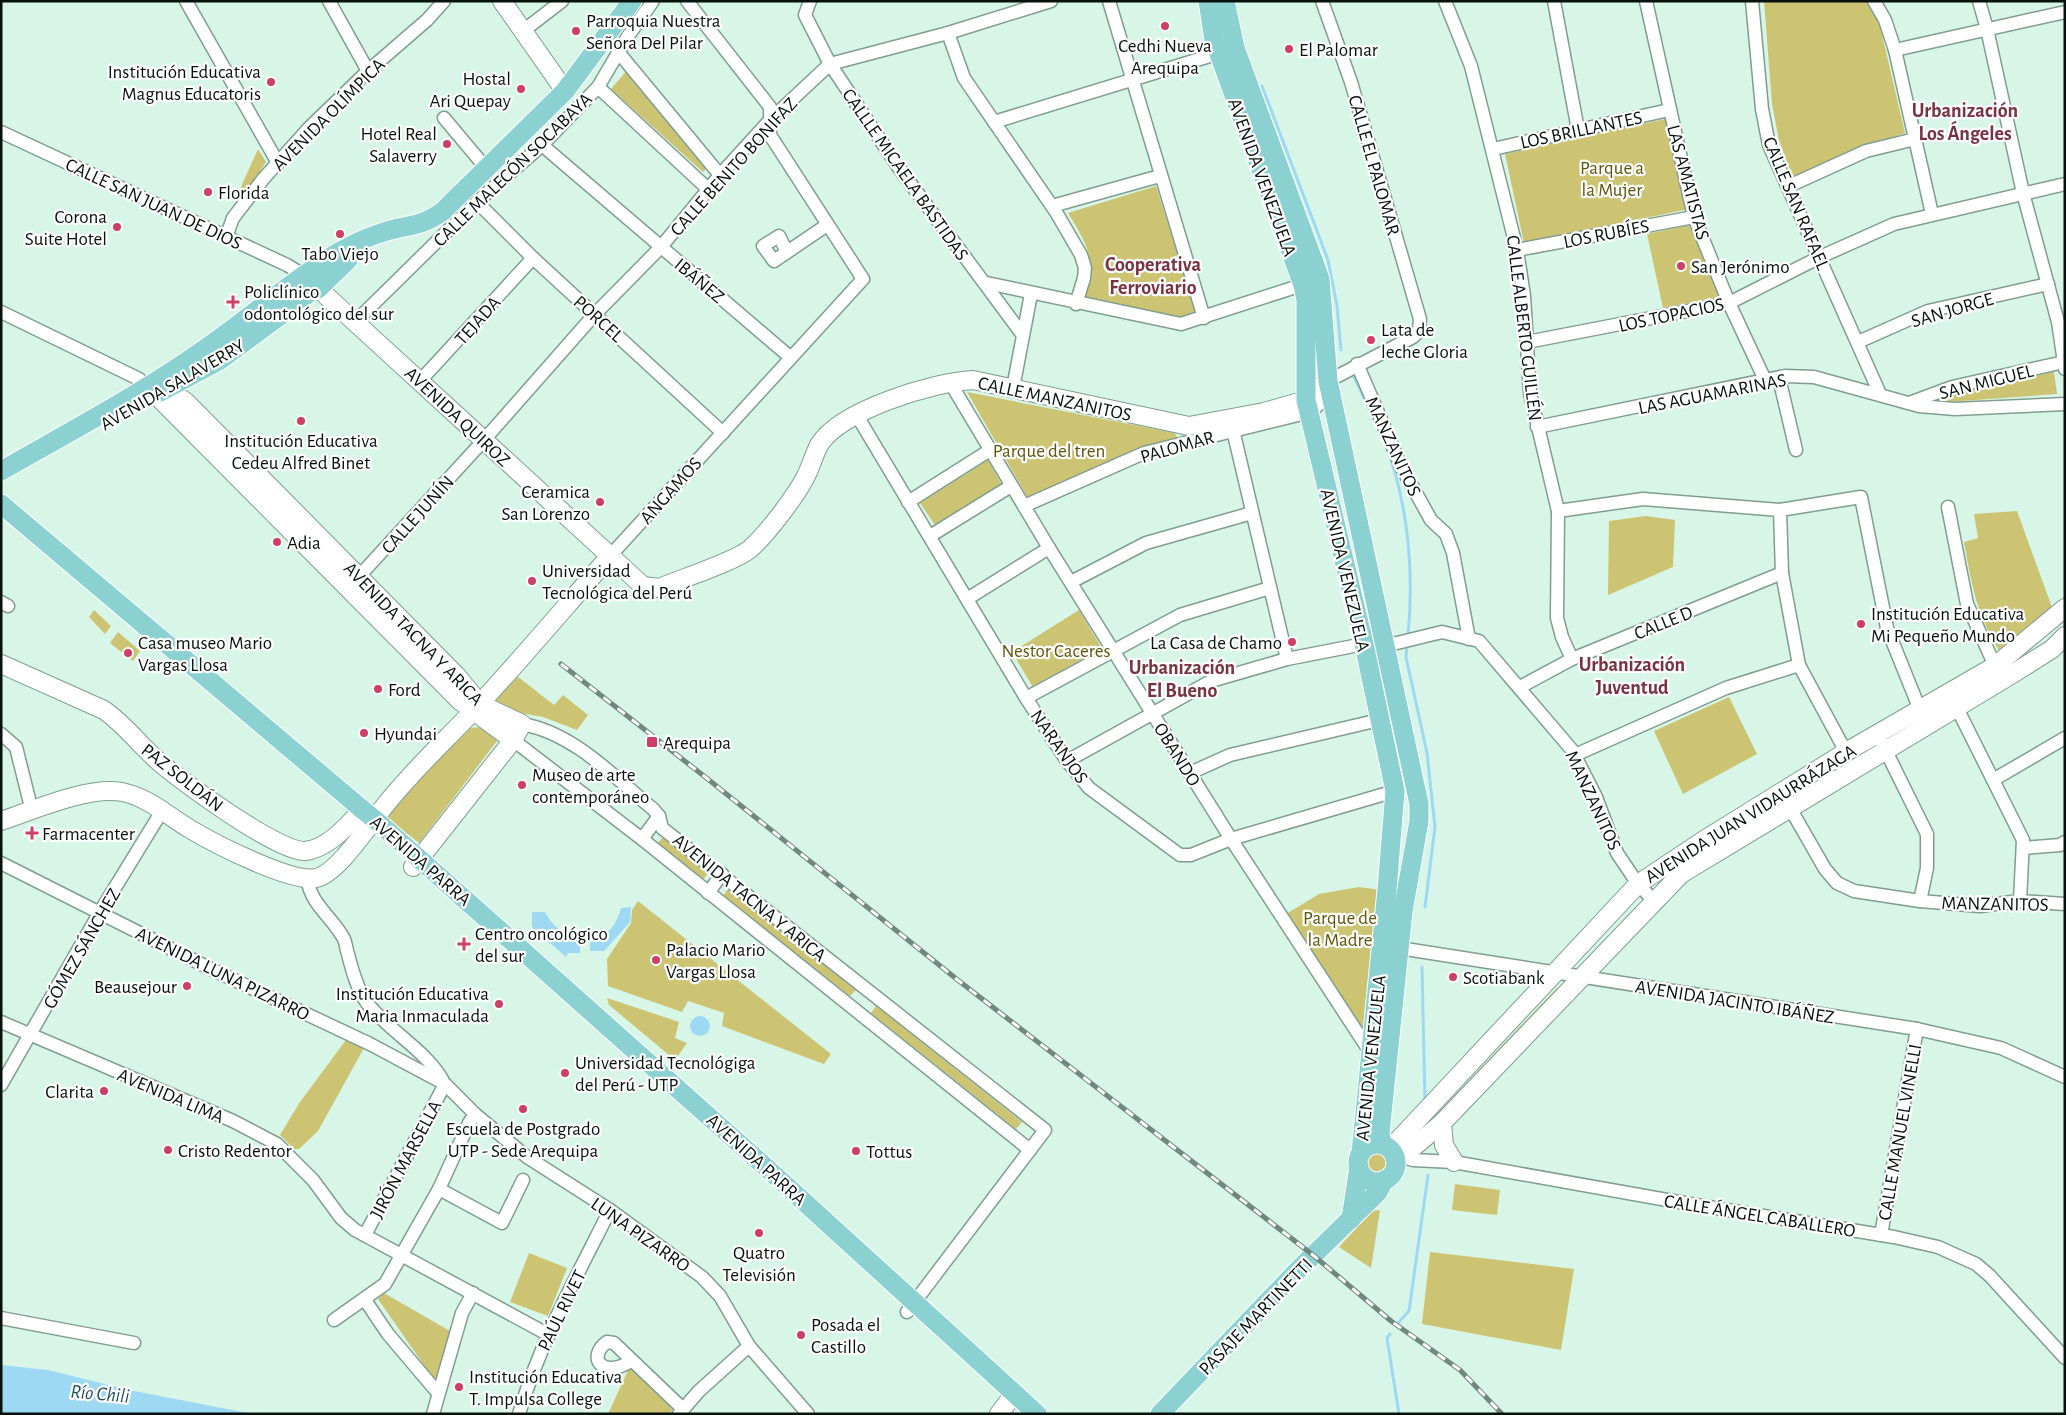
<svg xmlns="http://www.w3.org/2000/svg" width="2066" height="1415" font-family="'Alegreya Sans',sans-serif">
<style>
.green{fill:#cdc473}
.water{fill:#9ed9f4}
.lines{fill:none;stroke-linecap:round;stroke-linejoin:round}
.stream{stroke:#9ed9f4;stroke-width:3}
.street-casing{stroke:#809d90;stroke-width:15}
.secondary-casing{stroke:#809d90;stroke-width:20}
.primary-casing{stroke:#fff;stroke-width:21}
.street{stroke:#fff;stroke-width:12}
.secondary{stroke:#fff;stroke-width:18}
.primary{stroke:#8bd1d2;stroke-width:19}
.rail-casing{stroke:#72887d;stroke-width:5}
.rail{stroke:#fff;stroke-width:3;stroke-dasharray:9;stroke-linecap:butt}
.primary-bridge-casing{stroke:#fff;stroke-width:21;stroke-linecap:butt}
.primary-bridge{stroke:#8bd1d2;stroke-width:19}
.poi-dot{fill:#ce3f65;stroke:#fff;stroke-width:2}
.labels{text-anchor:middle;stroke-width:4.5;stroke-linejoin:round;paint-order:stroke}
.poi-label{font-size:19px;fill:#07120d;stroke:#fff;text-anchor:start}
.street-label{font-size:19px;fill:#07120d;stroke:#fff}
.park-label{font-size:19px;fill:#5e560b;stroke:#fff}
.neighbourhood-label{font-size:20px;font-weight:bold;fill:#793242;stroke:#fff}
.water-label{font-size:20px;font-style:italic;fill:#1e4d60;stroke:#fff}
</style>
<rect width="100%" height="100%" fill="#d7f6e7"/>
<g class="green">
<polygon points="1764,1 1866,1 1880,26 1905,133 1866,146 1794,181 1779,140 1772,104"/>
<polygon points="629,68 708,167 703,172 611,89"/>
<polygon points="1665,119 1689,209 1524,243 1505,154"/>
<polygon points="258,149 266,162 248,189 240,189"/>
<path d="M 1156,186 L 1197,314 L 1177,319 L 1084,303 C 1094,257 1092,252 1068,213 Z"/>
<polygon points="1689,225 1721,297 1663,308 1647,234"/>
<polygon points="2054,372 2057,394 1948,402 1948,397 1951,394"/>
<polygon points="967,392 1175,433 1179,442 1033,507"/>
<polygon points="988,460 1002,485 935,525 920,503"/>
<path d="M 2017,511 L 2053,610 L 2000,652 C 1976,613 1972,586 1964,542 L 1978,538 L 1974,514 Z"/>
<polygon points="1646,516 1675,520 1673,567 1608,595 1609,521"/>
<polygon points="94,610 111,626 105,634 89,617"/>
<polygon points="1079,610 1101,647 1034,689 1012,652"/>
<polygon points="118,632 140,651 133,661 110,643"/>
<polygon points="517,676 554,705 563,695 588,715 577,730 543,717 503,710 495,701"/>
<polygon points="1729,697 1757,754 1683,794 1654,731"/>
<polygon points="482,727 492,733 497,741 419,843 383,815 469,728"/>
<polygon points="663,837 708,873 703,880 657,844"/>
<polygon points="1359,887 1381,890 1366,1028 1357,1027 1288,913 1319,894"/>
<polygon points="728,889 856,990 850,996 723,896"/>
<polygon points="638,901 831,1054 824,1064 722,1026 724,1013 688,1001 682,1012 608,986 607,959 631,923 632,910"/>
<polygon points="1557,988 1563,991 1444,1115 1411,1141"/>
<polygon points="607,998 679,1022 675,1038 687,1043 675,1060 609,1005"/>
<polygon points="876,1006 1022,1122 1016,1129 871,1013"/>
<polygon points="346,1040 364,1048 318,1131 299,1149 294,1149 280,1135 300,1102"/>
<circle cx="1376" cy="1161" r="11"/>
<polygon points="1455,1184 1500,1190 1497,1215 1452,1210"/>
<polygon points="1380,1210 1371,1268 1339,1247 1372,1211"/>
<polygon points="1430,1252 1574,1269 1561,1350 1422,1324"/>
<polygon points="529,1253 567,1268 548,1316 510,1302"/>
<polygon points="384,1293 450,1331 435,1381 378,1299"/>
<polygon points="630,1366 670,1406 672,1410 671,1414 608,1414"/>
</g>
<g class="water">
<path d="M 631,907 L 630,922 L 604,951 L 590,951 L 590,941 C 608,936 616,926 621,908 Z"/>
<path d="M 532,912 L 545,912 C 552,925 559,931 572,936 L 573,940 L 580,942 L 580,953 L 568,953 L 566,957 L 532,927 Z"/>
<circle cx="700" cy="1026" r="10"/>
<polygon points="1,1365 48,1370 129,1390 253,1414 1,1414"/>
</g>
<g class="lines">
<g class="stream">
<polyline points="1262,86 1328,260 1337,306 1341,350"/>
<polyline points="1354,377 1370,410"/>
<path d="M 1386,445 C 1408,505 1414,572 1408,636"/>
<polyline points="1407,645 1406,657 1427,753 1435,827 1425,907"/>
<polyline points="1422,967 1425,1102"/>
<polyline points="1399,1322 1409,1311 1428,1175"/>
<polyline points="1390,1334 1387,1338 1399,1414"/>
</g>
<defs>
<g id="street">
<polyline points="186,1 278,163"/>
<polyline points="329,1 368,71"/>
<polyline points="810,1 805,15 830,64 899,168 1022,334"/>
<polyline points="1109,1 1204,318"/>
<polyline points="1322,1 1351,82 1420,319 1419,331 1413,337 1328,381"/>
<polyline points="1445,1 1471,66 1517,250 1524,296 1530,393 1558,511 1557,618 1562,637 1572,659"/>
<polyline points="1554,1 1578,130"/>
<polyline points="1646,1 1694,217 1729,303 1766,382"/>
<polyline points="1752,1 1762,109 1769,145 1880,394"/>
<polyline points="1874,1 1885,20 1895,50 1932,214"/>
<polyline points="1979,1 1987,29 2023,193 2058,322 2065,369"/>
<polyline points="523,31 562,1"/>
<polyline points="948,33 964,78 1056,212 1081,255 1085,268 1084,278 1076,304"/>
<polyline points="1895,50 2065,12"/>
<polyline points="619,53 720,175"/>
<polyline points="598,87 708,189"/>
<polyline points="444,118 486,168"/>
<polyline points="994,122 1226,51"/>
<polyline points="1,132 287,265 305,276"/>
<polyline points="542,145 790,357"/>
<polyline points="1493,149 1669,110"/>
<polyline points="1789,186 1866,151 1915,139"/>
<polyline points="477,202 533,258 723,433"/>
<polyline points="1052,206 1160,176"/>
<polyline points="226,237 233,218 264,178 309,128 368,71 427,20 444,1"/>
<polyline points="1517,250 1694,217"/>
<polyline points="787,252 779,236 763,246 774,261 827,225"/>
<polyline points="987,283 1181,324 1308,283"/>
<polyline points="1,312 139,379 148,387"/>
<polyline points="354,323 477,202 542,145 598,87 628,36 653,1"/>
<polyline points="1527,342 1729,303 1820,257 1894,224 2065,184"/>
<polyline points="1858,342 1928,311 2048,284"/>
<polyline points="1357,364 1402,468 1431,520 1446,534 1453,553 1469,639"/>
<polyline points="1779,378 1796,450"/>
<polyline points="420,381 533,258"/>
<polyline points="951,384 1049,548 1231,839 1372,1055"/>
<polyline points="1013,388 1031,294"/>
<polyline points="1909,403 1952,387 2064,362"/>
<polyline points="856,414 1026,698 1067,761 1089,788 1180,855 1191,855 1231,839 1395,791"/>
<polyline points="1537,427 1785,376 1814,377 1919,406 1955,409 2065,404"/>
<polyline points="1233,430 1287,659"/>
<polyline points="908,502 990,450"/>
<polyline points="1024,506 1144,453 1310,412 1331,394"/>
<polyline points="1948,507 1967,604 1995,666"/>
<polyline points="1780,510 1782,573 1799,665 1846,752"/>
<polyline points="1558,511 1643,499 1780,510 1861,497 1887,628 1920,710"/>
<polyline points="930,536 1011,486"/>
<polyline points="610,556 863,279 770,135 770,107 687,1"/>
<polyline points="1071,582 1146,543 1252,513"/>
<polyline points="353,583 484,440 595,314 661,247 720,175 770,120 830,64 948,33 1051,1"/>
<polyline points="967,599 1049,548"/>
<polyline points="1,602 8,606"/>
<polyline points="1520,687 1572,659 1782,573"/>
<polyline points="1026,698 1180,615 1270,588"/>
<polyline points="1957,708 2023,840 2020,901"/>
<path d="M 522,724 C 574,733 614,777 653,809 L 659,816 L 662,828 L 1045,1130 L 907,1312"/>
<polyline points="1,734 16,747 32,811"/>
<polyline points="513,740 642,839 1030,1150"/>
<polyline points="1882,743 1927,834 1927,868 1920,901"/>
<polyline points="1575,755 1726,688 1799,665"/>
<polyline points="1067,761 1211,681 1287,659 1364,644 1397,643 1442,632 1479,641 1572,750 1596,797 1617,853 1638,884 1654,901"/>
<polyline points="1190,773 1230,755 1379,720"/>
<polyline points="1993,780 2065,738"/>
<polyline points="1786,801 1825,869 1837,883 1854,891 1920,901 1980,906 2020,901 2065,904"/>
<polyline points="642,839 659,816"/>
<polyline points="2023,848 2060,845 2065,842"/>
<polyline points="1,863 211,969 370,1044 445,1084 475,1114 527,1157 610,1210 702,1277 720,1296 749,1346 808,1414"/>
<path d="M 307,878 C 311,906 332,916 344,939 C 346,943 346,949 348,954 C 352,970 357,989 367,1003 C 389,1031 424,1049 442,1079"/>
<polyline points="708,893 722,874"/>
<polyline points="1399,948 1917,1029 2001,1048 2065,1077"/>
<polyline points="1,1022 233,1121 277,1144 313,1180 341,1218 355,1230 549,1335"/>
<polyline points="1,1085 100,912 162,811"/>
<polyline points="1398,1155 1413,1160 1454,1162 1684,1203 1894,1237 1938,1247 1976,1264 1990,1276 2065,1358"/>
<polyline points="439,1189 502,1223 523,1180"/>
<polyline points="365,1235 445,1084"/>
<polyline points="1881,1235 1917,1029"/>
<polyline points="365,1300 388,1334 438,1393"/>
<polyline points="1,1318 134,1343"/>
<polyline points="334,1320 385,1284 439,1189 469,1123 475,1114"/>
<path d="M 631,1361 C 601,1380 587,1356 607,1342 L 614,1343 L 683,1409"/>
<polyline points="433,1414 462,1313 473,1293"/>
<path d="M 519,1414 C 540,1342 577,1276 610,1210"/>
<polyline points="679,1414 699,1391 749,1346"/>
</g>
<g id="secondary">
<polyline points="502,1 565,91"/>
<path d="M 309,280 L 643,586 L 659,588 C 680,579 734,562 750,549 C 767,534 796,496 806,476 C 811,466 814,455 819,445 C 840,410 934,382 973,380 L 1189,426 L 1264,412 L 1306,400 L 1328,381"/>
<polyline points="157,381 186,402 457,676 480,704 522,724 513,740 413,867"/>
<polyline points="148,387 460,701 513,740"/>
<path d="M 1,664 L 104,710 C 124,724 139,744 157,760 C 179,780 278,852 305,851 C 327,849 349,825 362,809"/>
<path d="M 1,821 C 34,810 88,786 122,792 C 148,797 168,816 190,829 C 213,843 291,883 316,878 C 337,874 369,825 383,808 C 410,773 443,743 473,711 C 520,661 564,608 610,556"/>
<polyline points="1442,1123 1444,1145 1454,1162"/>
<polyline points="1390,1149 1638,884 1701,842 1846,752 1995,666 2065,608"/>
<polyline points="1396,1162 1442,1123 1681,874 2014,673 2052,649 2065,636"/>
<polyline points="999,1414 1008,1402"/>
</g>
<g id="primary">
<polyline points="1208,1 1214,40 1303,285 1306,300 1306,400 1364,644 1395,791 1387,890 1361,1153"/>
<polyline points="1225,1 1235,48 1320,279 1328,381 1419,804 1419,821 1403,911 1380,1133 1382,1144"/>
<polyline points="160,392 220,360 297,303 348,260 318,289"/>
<path d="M 1,471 C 71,431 141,394 206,348 C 251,317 292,280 339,252 C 354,243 370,236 387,231 C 411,224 421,227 443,211 L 565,91 L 632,1"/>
<polyline points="1,504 363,810"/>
<polyline points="379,823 779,1179 1037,1414"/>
<circle cx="1377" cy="1163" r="19"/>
<polyline points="1351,1219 1359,1167"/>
<polyline points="1160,1414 1296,1272 1378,1192 1384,1180"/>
</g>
</defs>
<use href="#street" class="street-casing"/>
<use href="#secondary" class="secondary-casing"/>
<use href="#primary" class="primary-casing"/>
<use href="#street" class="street"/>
<use href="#secondary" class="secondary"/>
<use href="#primary" class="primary"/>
<defs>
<polyline id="rail" points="561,664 709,780 959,981 1313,1255 1391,1321 1460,1370 1502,1414"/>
</defs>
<use href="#rail" class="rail-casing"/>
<use href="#rail" class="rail"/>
<defs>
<polyline id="primary-bridge" points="363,810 379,823"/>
</defs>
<use href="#primary-bridge" class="primary-bridge-casing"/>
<use href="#primary-bridge" class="primary-bridge"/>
</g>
<g class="poi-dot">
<circle cx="1165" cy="26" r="5"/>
<circle cx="576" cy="31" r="5"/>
<circle cx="1289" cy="49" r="5"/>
<circle cx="271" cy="82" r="5"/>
<circle cx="521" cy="89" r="5"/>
<circle cx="447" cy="144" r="5"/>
<circle cx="208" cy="192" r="5"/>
<circle cx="117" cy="227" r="5"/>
<circle cx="340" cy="234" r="5"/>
<circle cx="1681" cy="266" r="5"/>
<path d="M230.5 294.5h5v5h5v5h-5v5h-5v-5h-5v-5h5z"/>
<circle cx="1371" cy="340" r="5"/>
<circle cx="301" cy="421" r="5"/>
<circle cx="600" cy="502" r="5"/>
<circle cx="277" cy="542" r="5"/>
<circle cx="532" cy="581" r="5"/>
<circle cx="1861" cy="624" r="5"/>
<circle cx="1292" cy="642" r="5"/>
<circle cx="128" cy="653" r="5"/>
<circle cx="378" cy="689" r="5"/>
<circle cx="364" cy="733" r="5"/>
<rect x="646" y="736" width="12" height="12" rx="2.5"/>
<circle cx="522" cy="785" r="5"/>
<path d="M29.5 825.5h5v5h5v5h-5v5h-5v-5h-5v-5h5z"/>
<path d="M461.5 936.5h5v5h5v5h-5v5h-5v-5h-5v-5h5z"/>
<circle cx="656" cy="960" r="5"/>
<circle cx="1453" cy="977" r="5"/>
<circle cx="187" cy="986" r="5"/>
<circle cx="499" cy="1004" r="5"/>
<circle cx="565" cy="1073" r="5"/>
<circle cx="104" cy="1091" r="5"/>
<circle cx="523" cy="1109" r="5"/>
<circle cx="168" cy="1150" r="5"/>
<circle cx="856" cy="1151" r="5"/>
<circle cx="759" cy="1233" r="5"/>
<circle cx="801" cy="1335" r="5"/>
<circle cx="459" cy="1387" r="5"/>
</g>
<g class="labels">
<g class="poi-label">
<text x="586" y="27">Parroquia Nuestra<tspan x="586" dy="22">Señora Del Pilar</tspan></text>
<text x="1165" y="52" text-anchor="middle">Cedhi Nueva<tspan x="1165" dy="22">Arequipa</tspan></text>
<text x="1299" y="56">El Palomar</text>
<text x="261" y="78" text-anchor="end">Institución Educativa<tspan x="261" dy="22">Magnus Educatoris</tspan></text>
<text x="511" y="85" text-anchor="end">Hostal<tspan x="511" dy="22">Ari Quepay</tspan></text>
<text x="437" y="140" text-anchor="end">Hotel Real<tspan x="437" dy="22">Salaverry</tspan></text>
<text x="218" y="199">Florida</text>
<text x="107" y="223" text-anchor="end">Corona<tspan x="107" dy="22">Suite Hotel</tspan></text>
<text x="340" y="260" text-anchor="middle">Tabo Viejo</text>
<text x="1691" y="273">San Jerónimo</text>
<text x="244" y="298">Policlínico<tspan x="244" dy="22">odontológico del sur</tspan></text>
<text x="1381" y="336">Lata de<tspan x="1381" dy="22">leche Gloria</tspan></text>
<text x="301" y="447" text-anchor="middle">Institución Educativa<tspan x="301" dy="22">Cedeu Alfred Binet</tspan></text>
<text x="590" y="498" text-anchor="end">Ceramica<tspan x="590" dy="22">San Lorenzo</tspan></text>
<text x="287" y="549">Adia</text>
<text x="542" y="577">Universidad<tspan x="542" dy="22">Tecnológica del Perú</tspan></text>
<text x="1871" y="620">Institución Educativa<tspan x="1871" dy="22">Mi Pequeño Mundo</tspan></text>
<text x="138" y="649">Casa museo Mario<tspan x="138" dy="22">Vargas Llosa</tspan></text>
<text x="1282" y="649" text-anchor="end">La Casa de Chamo</text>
<text x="388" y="696">Ford</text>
<text x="374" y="740">Hyundai</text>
<text x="663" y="749">Arequipa</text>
<text x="532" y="781">Museo de arte<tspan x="532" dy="22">contemporáneo</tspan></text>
<text x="42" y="840">Farmacenter</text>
<text x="475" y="940">Centro oncológico<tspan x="475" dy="22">del sur</tspan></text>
<text x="666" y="956">Palacio Mario<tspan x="666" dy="22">Vargas Llosa</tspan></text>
<text x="1463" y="984">Scotiabank</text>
<text x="177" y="993" text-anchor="end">Beausejour</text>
<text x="489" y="1000" text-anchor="end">Institución Educativa<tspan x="489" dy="22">Maria Inmaculada</tspan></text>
<text x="575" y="1069">Universidad Tecnológiga<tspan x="575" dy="22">del Perú - UTP</tspan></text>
<text x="94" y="1098" text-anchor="end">Clarita</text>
<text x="523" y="1135" text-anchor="middle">Escuela de Postgrado<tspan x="523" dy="22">UTP - Sede Arequipa</tspan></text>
<text x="178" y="1157">Cristo Redentor</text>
<text x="866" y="1158">Tottus</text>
<text x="759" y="1259" text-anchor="middle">Quatro<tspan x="759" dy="22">Televisión</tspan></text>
<text x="811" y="1331">Posada el<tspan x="811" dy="22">Castillo</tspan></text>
<text x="469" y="1383">Institución Educativa<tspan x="469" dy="22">T. Impulsa College</tspan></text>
</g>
<g class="street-label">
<text transform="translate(328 114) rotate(-45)" y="7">AVENIDA OLÍMPICA</text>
<text transform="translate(1581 129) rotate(-12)" y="7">LOS BRILLANTES</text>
<text transform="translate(1375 165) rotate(74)" y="7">CALLE EL PALOMAR</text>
<text transform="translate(733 166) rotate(-48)" y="7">CALLE BENITO BONIFAZ</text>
<text transform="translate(512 169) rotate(-44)" y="7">CALLE MALECÓN SOCABAYA</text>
<text transform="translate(906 174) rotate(55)" y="7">CALLLE MICAELA BASTIDAS</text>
<text transform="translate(1263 177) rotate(70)" y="7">AVENIDA VENEZUELA</text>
<text transform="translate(1689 182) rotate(75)" y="7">LAS AMATISTAS</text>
<text transform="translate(154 203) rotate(25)" y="7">CALLE SAN JUAN DE DIOS</text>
<text transform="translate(1797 203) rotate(67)" y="7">CALLE SAN RAFAEL</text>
<text transform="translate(1606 233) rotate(-11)" y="7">LOS RUBÍES</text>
<text transform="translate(700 280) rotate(40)" y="7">IBÁÑEZ</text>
<text transform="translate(1952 309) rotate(-16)" y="7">SAN JORGE</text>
<text transform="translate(1671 314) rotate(-12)" y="7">LOS TOPACIOS</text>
<text transform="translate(599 318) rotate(42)" y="7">PORCEL</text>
<text transform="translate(477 320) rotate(-48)" y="7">TEJADA</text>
<text transform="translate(1525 328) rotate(83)" y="7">CALLE ALBERTO GUILLÉN</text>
<text transform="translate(1986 381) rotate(-14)" y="7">SAN MIGUEL</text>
<text transform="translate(172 384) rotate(-30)" y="7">AVENIDA SALAVERRY</text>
<text transform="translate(1712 393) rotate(-11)" y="7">LAS AGUAMARINAS</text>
<text transform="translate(1055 398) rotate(12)" y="7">CALLE MANZANITOS</text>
<text transform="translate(458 416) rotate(43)" y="7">AVENIDA QUIROZ</text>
<text transform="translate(1177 446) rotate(-16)" y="7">PALOMAR</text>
<text transform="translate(1394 446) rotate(65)" y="7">MANZANITOS</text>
<text transform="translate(670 490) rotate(-48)" y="7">ANGAMOS</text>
<text transform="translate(417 514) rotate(-48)" y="7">CALLE JUNÍN</text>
<text transform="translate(1346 570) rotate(77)" y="7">AVENIDA VENEZUELA</text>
<text transform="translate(1663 622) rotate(-22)" y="7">CALLE D</text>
<text transform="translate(414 633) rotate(46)" y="7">AVENIDA TACNA Y ARICA</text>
<text transform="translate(1060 746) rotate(55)" y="7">NARANJOS</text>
<text transform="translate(1178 754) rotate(58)" y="7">OBANDO</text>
<text transform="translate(183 777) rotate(38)" y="7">PAZ SOLDÁN</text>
<text transform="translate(1594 800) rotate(65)" y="7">MANZANITOS</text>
<text transform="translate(1750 813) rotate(-32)" y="7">AVENIDA JUAN VIDAURRÁZAGA</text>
<text transform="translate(421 860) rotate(41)" y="7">AVENIDA PARRA</text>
<text transform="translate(750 897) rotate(39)" y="7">AVENIDA TACNA Y ARICA</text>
<text transform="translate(1995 903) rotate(1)" y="7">MANZANITOS</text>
<text transform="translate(81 948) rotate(-60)" y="7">GÓMEZ SÁNCHEZ</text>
<text transform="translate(223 973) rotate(26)" y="7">AVENIDA LUNA PIZARRO</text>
<text transform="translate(1735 1001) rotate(9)" y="7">AVENIDA JACINTO IBÁÑEZ</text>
<text transform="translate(1370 1058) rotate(-84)" y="7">AVENIDA VENEZUELA</text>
<text transform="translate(171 1095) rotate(23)" y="7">AVENIDA LIMA</text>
<text transform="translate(1899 1132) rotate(-80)" y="7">CALLE MANUEL VINELLI</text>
<text transform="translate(405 1159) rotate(-62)" y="7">JIRÓN MARSELLA</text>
<text transform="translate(757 1159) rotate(42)" y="7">AVENIDA PARRA</text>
<text transform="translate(1760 1215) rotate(9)" y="7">CALLE ÁNGEL CABALLERO</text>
<text transform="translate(641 1234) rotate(35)" y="7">LUNA PIZARRO</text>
<text transform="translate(561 1310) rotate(-64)" y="7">PAÚL RIVET</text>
<text transform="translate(1255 1316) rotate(-46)" y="7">PASAJE MARTINETTI</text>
</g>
<g class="park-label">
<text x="1612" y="174">Parque a<tspan x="1612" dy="22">la Mujer</tspan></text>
<text x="1049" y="457">Parque del tren</text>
<text x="1056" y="657">Nestor Caceres</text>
<text x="1340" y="924">Parque de<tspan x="1340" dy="22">la Madre</tspan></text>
</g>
<g class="neighbourhood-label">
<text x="1965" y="117">Urbanización<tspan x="1965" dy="23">Los Ángeles</tspan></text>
<text x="1153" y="271">Cooperativa<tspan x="1153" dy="23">Ferroviario</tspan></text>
<text x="1632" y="671">Urbanización<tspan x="1632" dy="23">Juventud</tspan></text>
<text x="1182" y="674">Urbanización<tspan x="1182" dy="23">El Bueno</tspan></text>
</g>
<g class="water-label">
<text transform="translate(100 1393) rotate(5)" y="7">Río Chili</text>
</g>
</g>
<rect width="2066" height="1415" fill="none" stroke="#07120d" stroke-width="5"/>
</svg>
